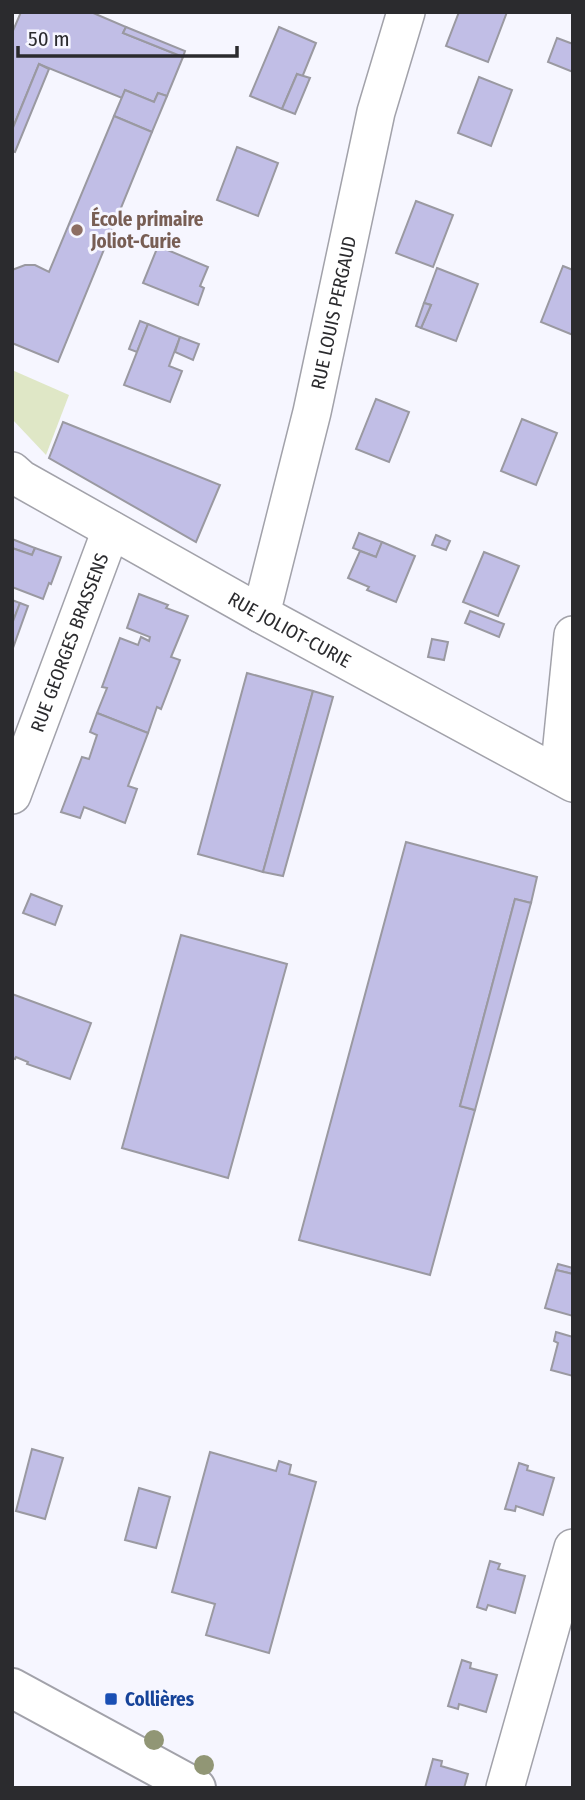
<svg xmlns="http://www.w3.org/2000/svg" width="585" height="1800" font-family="'Fira Sans Condensed',sans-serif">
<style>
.green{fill:#dfe7c6}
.building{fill:#c1bee6;stroke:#9a99a1;stroke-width:2}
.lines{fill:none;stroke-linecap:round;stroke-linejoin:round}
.minor-casing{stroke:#a2a2aa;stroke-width:40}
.major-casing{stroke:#a2a2aa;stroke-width:42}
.minor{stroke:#fff;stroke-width:37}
.major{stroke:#fff;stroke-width:38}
.tree{fill:#919675}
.education-dot{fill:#8d6e63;stroke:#f6f6ff;stroke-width:2.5}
.transit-dot{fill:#1a4fb4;stroke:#f6f6ff;stroke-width:2.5}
.labels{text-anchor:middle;stroke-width:6;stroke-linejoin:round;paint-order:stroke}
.education-label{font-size:19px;font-weight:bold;fill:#785e54;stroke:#f6f6ff;text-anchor:start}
.street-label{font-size:19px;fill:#2b2b2e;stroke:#f6f6ff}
.transit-label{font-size:19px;font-weight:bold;fill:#164399;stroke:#f6f6ff;text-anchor:start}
</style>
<rect width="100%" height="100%" fill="#f6f6ff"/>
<polygon class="green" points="12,370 69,395 46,455 12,419"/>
<g class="building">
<polygon points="21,12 91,12 126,27 123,33 183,57 167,96 158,93 154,102 125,90 122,98 39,64 12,130 12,33"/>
<polygon points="459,12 507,12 488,62 446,46"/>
<polygon points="126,27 185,51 183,57 123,33"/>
<polygon points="279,27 316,43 303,75 302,77 297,74 282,109 250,96"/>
<polygon points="557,38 573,44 573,72 548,62"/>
<polygon points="39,64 49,69 15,152 12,151 12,130"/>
<polygon points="297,74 310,78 295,114 282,109"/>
<polygon points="479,77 512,90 491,146 458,133"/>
<polygon points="125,90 154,102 158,93 167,96 152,132 114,116"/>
<polygon points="114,116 152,132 58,362 12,343 12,270 25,265 35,265 49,272"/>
<polygon points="237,147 278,163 258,216 217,200"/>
<polygon points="416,201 453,215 433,267 396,253"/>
<polygon points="158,246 208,267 200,286 204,288 198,305 143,283"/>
<polygon points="563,266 573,270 573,335 541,322"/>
<polygon points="437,268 478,284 456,341 421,328 431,305 424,303"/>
<polygon points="424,303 431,305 421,328 416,326"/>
<polygon points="140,321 148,324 137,352 129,349"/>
<polygon points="148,324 180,337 169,366 182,371 170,402 124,385"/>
<polygon points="180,337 199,344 193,360 175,352"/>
<polygon points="376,399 409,412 389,462 356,449"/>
<polygon points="522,419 557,433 536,485 501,471"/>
<polygon points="63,422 220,485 196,542 49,458"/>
<polygon points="359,533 382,542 376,557 353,548"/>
<polygon points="436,535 450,541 446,550 432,545"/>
<polygon points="12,539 35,548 32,555 12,548"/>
<polygon points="382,542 415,556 396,602 367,590 369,587 348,578 360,551 376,557"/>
<polygon points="12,548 32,555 35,548 61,557 51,584 49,583 43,599 12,587"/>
<polygon points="484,552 519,566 498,616 463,602"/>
<polygon points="139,594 168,605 166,608 188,616 171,657 180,660 161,709 157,707 148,733 97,713 107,688 102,687 120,638 138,645 141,637 149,641 150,637 127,628"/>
<polygon points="12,600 20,603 12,624"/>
<polygon points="20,603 28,606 13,648 12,624"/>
<polygon points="470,611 504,624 499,637 465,623"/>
<polygon points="432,639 448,642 444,660 428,657"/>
<polygon points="247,673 313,691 263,872 198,854"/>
<polygon points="313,691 333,697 283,876 263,872"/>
<polygon points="97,713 148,733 128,786 137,789 125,823 84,807 80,818 61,812 82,757 89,759 97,735 90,732"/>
<polygon points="406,842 537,877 531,903 515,899 460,1106 475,1110 430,1275 299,1240"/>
<polygon points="31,894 62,906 55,925 23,913"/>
<polygon points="515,899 531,903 475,1110 460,1106"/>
<polygon points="181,935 287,964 228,1178 122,1148"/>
<polygon points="12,994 91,1023 70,1079 27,1064 28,1062 16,1057 15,1059 12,1058"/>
<polygon points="558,1264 573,1268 573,1274 556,1270"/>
<polygon points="556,1270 573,1274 573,1316 545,1308"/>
<polygon points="556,1332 573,1337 573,1376 551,1370 558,1343 554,1341"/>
<polygon points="32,1449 63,1458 45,1519 16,1511"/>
<polygon points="210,1452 276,1471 279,1461 291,1465 289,1474 316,1482 269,1653 206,1635 215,1604 172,1592"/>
<polygon points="519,1463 528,1466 527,1470 554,1478 543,1515 516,1506 515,1511 505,1509"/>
<polygon points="139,1488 170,1497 156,1548 125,1540"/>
<polygon points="490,1561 500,1564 498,1569 525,1576 515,1613 488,1605 486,1610 477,1607"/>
<polygon points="462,1660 471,1663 470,1668 497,1675 486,1712 459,1704 458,1709 448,1706"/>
<polygon points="433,1759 442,1761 441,1766 468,1774 464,1788 425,1788"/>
</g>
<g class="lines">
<defs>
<g id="minor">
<path id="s1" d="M 12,471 L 21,479 L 261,614 L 573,783"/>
<path id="s2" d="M 261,614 L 312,412 L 376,112 L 406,12"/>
<polyline points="559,775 573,635"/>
<path id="s3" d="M 12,795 L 111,530"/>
<polyline points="505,1788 573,1548"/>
</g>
<polyline id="major" points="12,1688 196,1788"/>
</defs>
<use href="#minor" class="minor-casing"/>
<use href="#major" class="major-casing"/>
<use href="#minor" class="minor"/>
<use href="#major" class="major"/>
</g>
<g class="tree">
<circle cx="154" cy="1740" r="10"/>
<circle cx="204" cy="1765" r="10"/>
</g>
<circle class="education-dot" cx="77" cy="230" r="7"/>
<rect class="transit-dot" x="104" y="1692" width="14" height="14" rx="3.5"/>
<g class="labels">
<g class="education-label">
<text x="91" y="226">École primaire<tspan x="91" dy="22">Joliot-Curie</tspan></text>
</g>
<g class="street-label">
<text dy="7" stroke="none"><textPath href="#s2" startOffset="310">RUE LOUIS PERGAUD</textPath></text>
<text dy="7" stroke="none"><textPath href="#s1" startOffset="320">RUE JOLIOT-CURIE</textPath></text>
<text dy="7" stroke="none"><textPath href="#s3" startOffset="163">RUE GEORGES BRASSENS</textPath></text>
</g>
<g class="transit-label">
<text x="125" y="1706">Collières</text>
</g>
</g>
<rect width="585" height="1800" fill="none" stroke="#2b2b2e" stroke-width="28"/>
<path d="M18 46v10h219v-10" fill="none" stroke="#2b2b2e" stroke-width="3.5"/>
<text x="28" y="46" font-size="21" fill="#2b2b2e" stroke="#f6f6ff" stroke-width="5" paint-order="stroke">50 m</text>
</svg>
